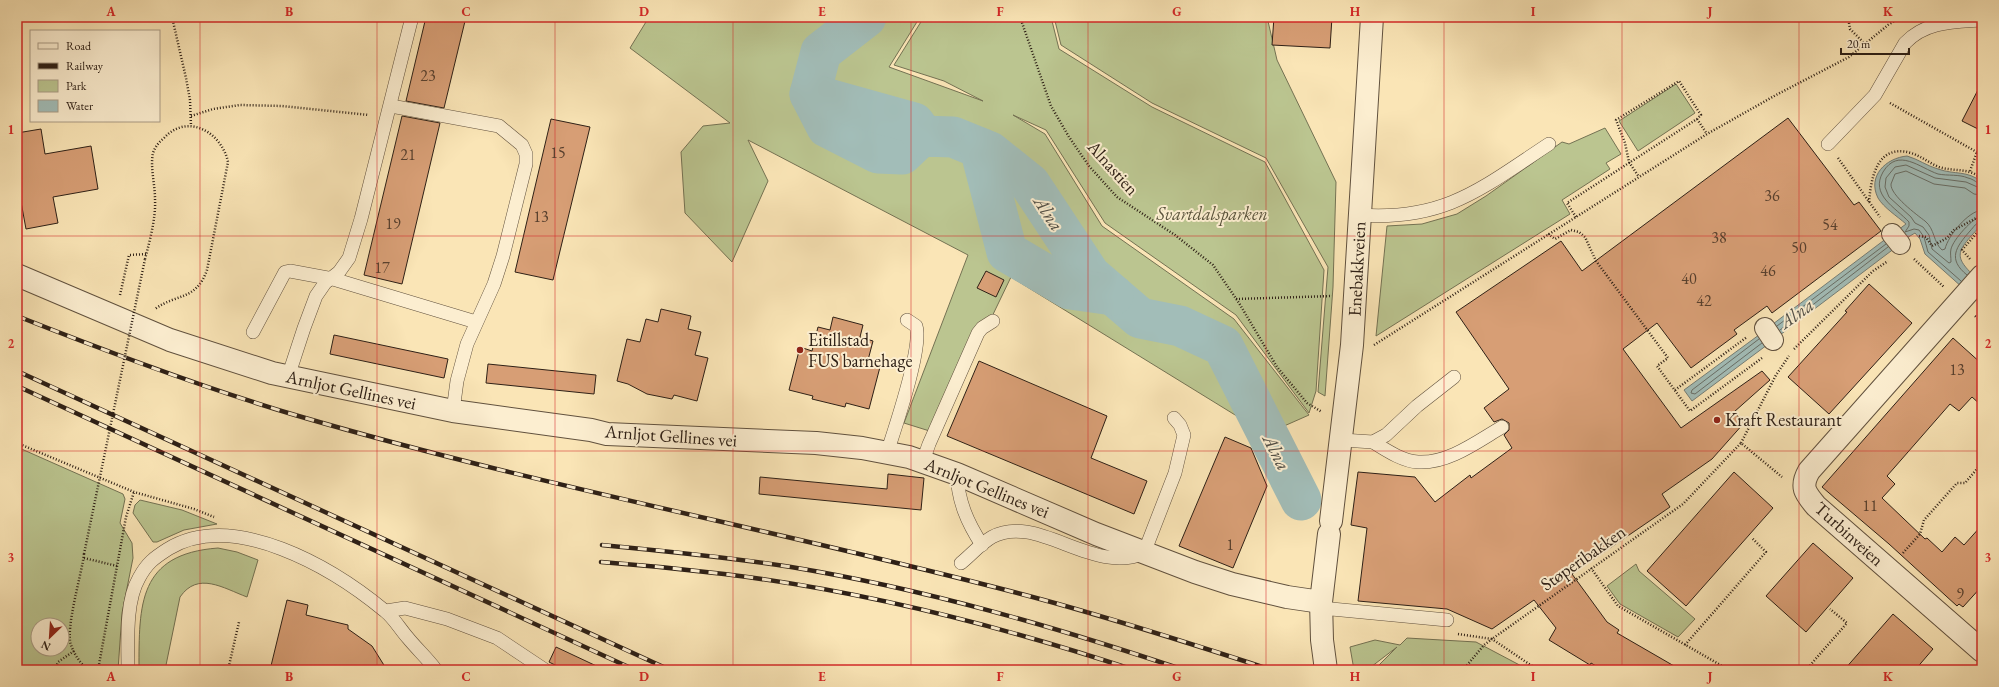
<svg xmlns="http://www.w3.org/2000/svg" width="1999" height="687" font-family="'EB Garamond',serif">
<style>
.green{fill:#bbc590;stroke:#747253;fill-rule:evenodd}
.water{fill:#a2bdb8;stroke:#747e77}
.lines{fill:none;stroke-linecap:round;stroke-linejoin:round}
.shore{stroke:#686e67;stroke-width:1}
.river{stroke:#a2bdb8;stroke-width:41}
.building{fill:#d79e75;stroke:#2e2016}
.service-casing{stroke:#61513e;stroke-width:14}
.pedestrian-casing{stroke:#61513e;stroke-width:22}
.minor-casing{stroke:#61513e;stroke-width:24}
.path{stroke:#2e2016;stroke-width:2.5;stroke-dasharray:1 2;stroke-linecap:butt}
.service{stroke:#fceed0;stroke-width:13}
.pedestrian{stroke:#fceed0;stroke-width:20}
.minor{stroke:#fceed0;stroke-width:22}
.rail-casing{stroke:#2e2016;stroke-width:4.5}
.rail{stroke:#fceed0;stroke-width:3;stroke-dasharray:9;stroke-linecap:butt}
.path-bridge{stroke:#2e2016;stroke-width:2.5;stroke-dasharray:1 2;stroke-linecap:butt}
.grid{fill:none;stroke:#d62828;stroke-width:1;stroke-opacity:0.55}
.poi-dot{fill:#8f2418;stroke:#fceed0;stroke-width:1.5}
.labels{text-anchor:middle;stroke-width:4;stroke-linejoin:round;paint-order:stroke}
.number-label{font-size:16px;fill:#58402e}
.street-label{font-size:18px;fill:#2e2016;stroke:#fceed0}
.park-label{font-size:18px;font-style:italic;fill:#58523b;stroke:#fceed0}
.poi-label{font-size:18px;fill:#2e2016;stroke:#fceed0;text-anchor:start}
.water-label{font-size:19px;font-style:italic;fill:#514f47;stroke:#fceed0}
.neatline{fill:none;stroke:#d62828;stroke-width:1.5}
.grid-label{font-size:13px;text-anchor:middle;font-weight:bold;fill:#d62828}
</style>
<rect width="100%" height="100%" fill="#fae5b6"/>
<filter id="stains"><feTurbulence type="fractalNoise" baseFrequency=".005" numOctaves="4"/><feColorMatrix values="0 0 0 0 .2 0 0 0 0 .09 0 0 0 0 .02 0 0 0 .5 -.17"/></filter>
<radialGradient id="worn" r=".72"><stop offset=".6" stop-color="#630" stop-opacity="0"/><stop offset="1" stop-color="#630" stop-opacity=".3"/></radialGradient>
<g class="green">
<polygon points="649,17 920,17 889,67 983,101 944,81 894,65 924,17 1051,17 1059,49 1152,107 1265,162 1324,270 1316,391 1309,413 1236,315 1105,223 1046,130 1013,115 1045,134 1102,226 1234,319 1309,415 1266,434 1011,277 936,433 904,423 968,255 748,140 768,181 732,262 685,213 681,152 703,126 730,123 630,48"/>
<polygon points="1054,17 1267,17 1277,60 1336,182 1333,287 1325,396 1318,392 1328,267 1266,158 1152,103 1061,45"/>
<polygon points="1676,84 1695,113 1638,151 1619,121"/>
<polygon points="1605,128 1621,154 1606,163 1610,169 1562,200 1570,214 1376,336 1387,226 1422,224 1457,214 1486,196 1562,142 1569,144"/>
<path d="M 17,447 L 123,494 L 125,499 L 120,523 L 132,543 L 133,558 L 122,613 L 118,670 L 17,670 ZM 38,625 L 62,625 L 62,649 L 38,649 Z"/>
<polygon points="140,500 182,510 217,524 184,530 157,542 153,542 133,513 135,505"/>
<path d="M 218,548 L 237,552 L 258,560 L 247,597 C 223,588 198,571 180,597 L 165,670 L 139,670 C 139,604 138,554 218,548 Z"/>
<polygon points="1636,564 1639,571 1695,619 1678,637 1620,604 1607,586"/>
<polygon points="1407,638 1476,642 1529,670 1374,670 1397,647 1367,670 1354,670 1350,647 1375,640 1400,645"/>
</g>
<g class="water">
<path d="M 1907,156 C 1918,159 1927,166 1938,169 C 1955,175 1967,170 1982,182 L 1982,224 C 1956,253 1950,255 1982,283 L 1982,305 L 1925,254 L 1920,239 L 1915,233 L 1905,239 L 1898,230 L 1906,224 C 1897,216 1884,208 1878,198 C 1867,176 1886,158 1907,156 Z"/>
<polygon points="1887,238 1895,248 1776,338 1769,327"/>
<polygon points="1763,332 1771,342 1692,401 1684,390"/>
</g>
<g class="lines">
<g class="shore">
<path d="M 1982,189 L 1966,182 L 1935,178 L 1906,165 L 1895,167 L 1886,178 L 1885,187 L 1889,197 L 1911,217 L 1915,223 L 1923,227 L 1929,235 L 1932,249 L 1949,263 L 1951,262 C 1951,257 1950,253 1951,249 C 1953,240 1973,217 1982,216"/>
<path d="M 1982,195 L 1974,194 L 1965,188 L 1934,184 L 1906,171 L 1895,174 L 1891,184 C 1890,195 1917,215 1925,221 C 1935,229 1933,242 1942,250 L 1945,249 C 1948,236 1968,211 1982,210"/>
<path d="M 1967,275 C 1947,259 1956,247 1970,231 C 1974,227 1976,222 1982,221"/>
<path d="M 1961,281 L 1928,252 L 1924,237 L 1919,230 L 1914,229 L 1905,232 L 1909,226 L 1909,222 C 1895,207 1870,195 1883,172 C 1898,147 1920,168 1938,174 C 1948,176 1959,174 1968,178 C 1974,179 1977,184 1982,184"/>
<polyline points="1777,326 1886,244"/>
<polyline points="1780,330 1888,247"/>
<polyline points="1759,339 1692,390 1691,393 1695,394 1762,343"/>
</g>
<g class="river">
<polyline points="866,17 821,52 810,94 827,127 878,153 902,154 921,136 953,137 990,152 1030,184 1090,275 1140,318 1180,326 1223,346 1301,500"/>
<polyline points="810,94 914,123 924,137"/>
<polyline points="980,148 1007,252 1070,289 1113,295"/>
</g>
</g>
<g class="building">
<polygon points="426,17 466,17 444,108 406,101"/>
<polygon points="1274,17 1332,17 1330,48 1272,45"/>
<polygon points="1982,82 1982,131 1962,121"/>
<polygon points="402,116 440,123 402,284 364,275"/>
<polygon points="1788,118 1854,205 1859,202 1881,231 1772,313 1767,306 1734,330 1737,334 1691,368 1657,323 1623,349 1681,428 1762,371 1770,380 1734,412 1744,423 1712,459 1662,494 1670,507 1572,574 1607,622 1619,630 1617,633 1681,670 1603,670 1591,663 1590,665 1549,640 1556,628 1534,600 1492,629 1447,609 1358,601 1367,528 1351,525 1358,472 1415,477 1435,502 1470,475 1471,478 1512,448 1504,435 1509,430 1509,423 1502,419 1494,422 1484,408 1509,389 1456,312 1561,241 1582,271"/>
<polygon points="551,119 590,127 553,280 515,272"/>
<polygon points="41,129 45,154 91,146 98,189 53,197 58,223 26,229 19,191 17,191 17,133"/>
<polygon points="986,271 1004,280 996,297 977,288"/>
<polygon points="1869,284 1912,323 1829,414 1788,377 1847,312 1845,311"/>
<polygon points="661,309 691,316 688,329 701,332 695,355 708,358 697,401 674,395 672,399 647,394 628,384 617,381 627,339 640,342 646,319 658,322"/>
<polygon points="833,317 863,325 860,337 873,341 867,364 880,367 869,409 846,403 845,407 812,399 813,396 789,390 800,347 812,351 818,327 830,330"/>
<polygon points="334,335 448,359 444,378 330,354"/>
<polygon points="1953,338 1982,364 1982,406 1972,397 1959,411 1950,404 1887,476 1895,484 1882,498 1925,539 1927,538 1942,552 1955,537 1964,545 1982,525 1982,586 1963,607 1959,604 1957,606 1889,544 1822,487"/>
<polygon points="979,361 1107,416 1091,458 1147,481 1134,514 947,436"/>
<polygon points="488,364 596,375 594,394 486,383"/>
<polygon points="1225,437 1251,448 1267,486 1233,568 1179,546"/>
<polygon points="1734,472 1773,508 1686,606 1647,571"/>
<polygon points="888,474 924,478 921,510 759,494 760,477 887,489"/>
<polygon points="1813,543 1853,578 1806,632 1766,596"/>
<polygon points="287,600 308,605 306,615 348,625 348,629 372,646 387,670 270,670"/>
<polygon points="1893,614 1933,649 1915,670 1844,670"/>
<polygon points="556,647 605,670 565,670 549,662"/>
</g>
<g class="lines">
<defs>
<g id="service">
<polyline points="391,106 499,126 522,145 526,154 526,164 503,256 494,284 467,344 457,381 453,411"/>
<path d="M 1828,144 L 1875,95 L 1905,43 C 1926,21 1954,22 1982,20"/>
<path d="M 1360,215 C 1445,221 1482,188 1549,144"/>
<polyline points="253,332 285,272 290,271 333,279 476,322"/>
<polyline points="288,377 304,328 316,296 325,283 339,272 349,258 361,219 412,17"/>
<polyline points="1342,440 1373,442 1386,435 1417,406 1454,377"/>
<path d="M 1373,442 C 1386,450 1402,461 1418,462 C 1448,464 1478,441 1502,427"/>
<path d="M 887,453 C 895,428 923,347 916,326 L 907,320"/>
<polyline points="923,461 929,444 978,333 982,328 993,321"/>
<path d="M 957,474 C 958,501 967,522 982,545"/>
<path d="M 961,563 C 971,555 980,544 992,537 C 1037,512 1093,576 1144,553 L 1175,473 L 1184,435 L 1180,425 L 1174,418"/>
<polyline points="1321,608 1447,620"/>
<polyline points="386,611 405,608 447,619 497,638 545,670"/>
<path d="M 128,670 C 128,643 125,602 139,578 C 147,563 154,558 168,549 C 234,509 333,568 385,611 C 394,618 400,629 408,638 C 417,649 428,659 436,670"/>
</g>
<g id="pedestrian">
<polyline points="1892,234 1900,244"/>
<polyline points="1765,328 1773,340"/>
</g>
<g id="minor">
<polyline points="17,275 170,340 272,373 453,411 591,430 607,434 816,443 862,448 909,457 957,474 1096,534 1195,572 1232,584 1287,597 1321,602 1329,534"/>
<path d="M 1982,276 L 1809,471 C 1800,487 1805,493 1816,506 L 1982,651"/>
<polyline points="1331,521 1352,345 1372,17"/>
<polyline points="1321,601 1322,640 1326,670"/>
</g>
</defs>
<use href="#service" class="service-casing"/>
<use href="#pedestrian" class="pedestrian-casing"/>
<use href="#minor" class="minor-casing"/>
<g class="path">
<polyline points="172,17 186,78 190,100 191,126"/>
<polyline points="1020,17 1051,106 1069,137 1089,166 1117,197 1175,235 1213,265 1239,303 1277,367 1307,403 1322,412"/>
<polyline points="1848,17 1850,29 1865,44"/>
<polyline points="1890,103 1982,155"/>
<polyline points="191,116 213,109 240,105 282,106 369,115"/>
<polyline points="1697,119 1707,134"/>
<polyline points="1838,158 1880,217"/>
<polyline points="1970,171 1977,152"/>
<path d="M 1869,202 C 1871,178 1877,143 1911,153 C 1921,156 1929,163 1939,167 C 1954,172 1969,167 1982,179"/>
<polyline points="1576,217 1567,203 1697,119 1701,115 1679,81 1616,120 1625,143 1629,162 1639,177"/>
<polyline points="1548,234 1555,239 1571,230 1579,232 1585,237 1596,261 1668,358 1657,366 1690,411 1762,358"/>
<polyline points="1919,236 1926,237 1932,246 1947,238 1954,230 1982,215"/>
<path d="M 145,259 C 150,240 156,218 155,199 C 155,184 150,167 153,153 C 155,147 159,142 164,138 C 188,112 222,133 228,162 L 207,270 C 196,301 177,293 155,309"/>
<polyline points="1914,259 1944,287"/>
<polyline points="1970,259 1962,250 1982,227"/>
<polyline points="120,295 129,255 147,254"/>
<polyline points="1236,299 1332,296"/>
<polyline points="1975,316 1982,322"/>
<polyline points="1374,345 1707,134 1776,95 1849,57 1888,25 1901,17"/>
<polyline points="1794,349 1873,271 1888,261"/>
<polyline points="1675,390 1747,337"/>
<polyline points="17,443 134,492 194,509 214,517"/>
<polyline points="1741,443 1776,375 1789,356"/>
<polyline points="1903,553 1920,534 1924,520 1957,483 1965,483 1982,463"/>
<path d="M 84,554 C 82,573 65,629 71,645 C 74,654 80,663 88,670"/>
<polyline points="84,558 117,566"/>
<polyline points="1591,568 1618,606 1729,670"/>
<polyline points="1458,634 1492,639 1683,504 1741,443 1782,477"/>
<polyline points="1685,645 1766,552 1752,538"/>
<polyline points="55,670 58,662 74,651"/>
<polyline points="98,670 126,517 134,492"/>
<polyline points="228,670 239,622"/>
<polyline points="1463,670 1484,645 1492,639 1538,670"/>
<polyline points="1505,670 1506,668 1511,670"/>
<polyline points="1806,670 1847,623 1830,609"/>
</g>
<use href="#service" class="service"/>
<use href="#pedestrian" class="pedestrian"/>
<use href="#minor" class="minor"/>
<defs>
<g id="rail">
<path d="M 17,316 C 108,352 201,387 295,415 C 540,487 793,533 1040,599 C 1118,620 1195,645 1272,670"/>
<polyline points="17,371 670,670"/>
<polyline points="17,386 635,670"/>
<path d="M 602,545 C 665,551 729,557 791,567 C 925,589 1055,627 1184,670"/>
<path d="M 601,562 C 642,565 683,569 724,574 C 864,591 1001,626 1134,670"/>
<polyline points="912,670 1004,670"/>
</g>
</defs>
<use href="#rail" class="rail-casing"/>
<use href="#rail" class="rail"/>
<polyline class="path-bridge" points="84,554 145,259"/>
</g>
<path class="grid" d="M 200,17 L 200,670M 377,17 L 377,670M 555,17 L 555,670M 733,17 L 733,670M 911,17 L 911,670M 1088,17 L 1088,670M 1266,17 L 1266,670M 1444,17 L 1444,670M 1622,17 L 1622,670M 1799,17 L 1799,670M 17,236 L 1982,236M 17,451 L 1982,451"/>
<g class="poi-dot">
<circle cx="800" cy="350" r="4"/>
<circle cx="1717" cy="420" r="4"/>
</g>
<g class="labels">
<g class="number-label">
<text x="428" y="81">23</text>
<text x="558" y="158">15</text>
<text x="408" y="160">21</text>
<text x="1772" y="201">36</text>
<text x="541" y="222">13</text>
<text x="393" y="229">19</text>
<text x="1830" y="230">54</text>
<text x="1719" y="243">38</text>
<text x="1799" y="253">50</text>
<text x="382" y="273">17</text>
<text x="1768" y="276">46</text>
<text x="1689" y="284">40</text>
<text x="1704" y="306">42</text>
<text x="1957" y="375">13</text>
<text x="1870" y="511">11</text>
<text x="1230" y="550">1</text>
<text x="1960" y="599">9</text>
</g>
<g class="street-label">
<text transform="translate(1113 168) rotate(48)" y="6">Alnastien</text>
<text transform="translate(1357 269) rotate(-87)" y="6">Enebakkveien</text>
<text transform="translate(351 390) rotate(12)" y="6">Arnljot Gellines vei</text>
<text transform="translate(671 436) rotate(4)" y="6">Arnljot Gellines vei</text>
<text transform="translate(987 488) rotate(22)" y="6">Arnljot Gellines vei</text>
<text transform="translate(1849 534) rotate(42)" y="6">Turbinveien</text>
<text transform="translate(1583 558) rotate(-35)" y="6">Støperibakken</text>
</g>
<g class="park-label">
<text x="1212" y="220">Svartdalsparken</text>
</g>
<g class="poi-label">
<text x="808" y="346">Eitillstad<tspan x="808" dy="21">FUS barnehage</tspan></text>
<text x="1725" y="426">Kraft Restaurant</text>
</g>
<g class="water-label">
<text transform="translate(1049 213) rotate(57)" y="7">Alna</text>
<text transform="translate(1796 313) rotate(-36)" y="7">Alna</text>
<text transform="translate(1277 452) rotate(63)" y="7">Alna</text>
</g>
</g>
<rect width="1999" height="687" fill="none" stroke="#fae5b6" stroke-width="44"/>
<rect x="30" y="30" width="130" height="92" fill="#fceed0" stroke="#aa9c86"/>
<rect x="38" y="43" width="20" height="6" fill="#fceed0" stroke="#aa9c86"/>
<text x="66" y="50" font-size="12" fill="#2e2016">Road</text>
<rect x="38" y="63" width="20" height="6" fill="#2e2016" stroke="#aa9c86"/>
<text x="66" y="70" font-size="12" fill="#2e2016">Railway</text>
<rect x="38" y="80" width="20" height="12" fill="#bbc590" stroke="#aa9c86"/>
<text x="66" y="90" font-size="12" fill="#2e2016">Park</text>
<rect x="38" y="100" width="20" height="12" fill="#a2bdb8" stroke="#aa9c86"/>
<text x="66" y="110" font-size="12" fill="#2e2016">Water</text>
<g transform="translate(50 637) rotate(205)"><circle r="19" fill="#fceed0" stroke="#aa9c86"/>
<path d="M0-3L7 15L0 10L-7 15Z" fill="#8f2418"/>
<text y="-6" font-size="11" font-weight="bold" text-anchor="middle" fill="#2e2016">N</text>
</g>
<path d="M1841 48v6h68v-6" fill="none" stroke="#2e2016" stroke-width="2"/>
<text x="1847" y="48" font-size="12" fill="#2e2016" stroke="#fceed0" stroke-width="3" paint-order="stroke">20 m</text>
<rect x="22" y="22" width="1955" height="643" class="neatline"/>
<g class="grid-label">
<text x="111" y="16">A</text>
<text x="289" y="16">B</text>
<text x="466" y="16">C</text>
<text x="644" y="16">D</text>
<text x="822" y="16">E</text>
<text x="1000" y="16">F</text>
<text x="1177" y="16">G</text>
<text x="1355" y="16">H</text>
<text x="1533" y="16">I</text>
<text x="1710" y="16">J</text>
<text x="1888" y="16">K</text>
<text x="11" y="134">1</text>
<text x="1988" y="134">1</text>
<text x="11" y="348">2</text>
<text x="1988" y="348">2</text>
<text x="11" y="562">3</text>
<text x="1988" y="562">3</text>
<text x="111" y="681">A</text>
<text x="289" y="681">B</text>
<text x="466" y="681">C</text>
<text x="644" y="681">D</text>
<text x="822" y="681">E</text>
<text x="1000" y="681">F</text>
<text x="1177" y="681">G</text>
<text x="1355" y="681">H</text>
<text x="1533" y="681">I</text>
<text x="1710" y="681">J</text>
<text x="1888" y="681">K</text>
</g>
<rect width="100%" height="100%" filter="url(#stains)"/>
<rect width="100%" height="100%" fill="url(#worn)"/>
</svg>
